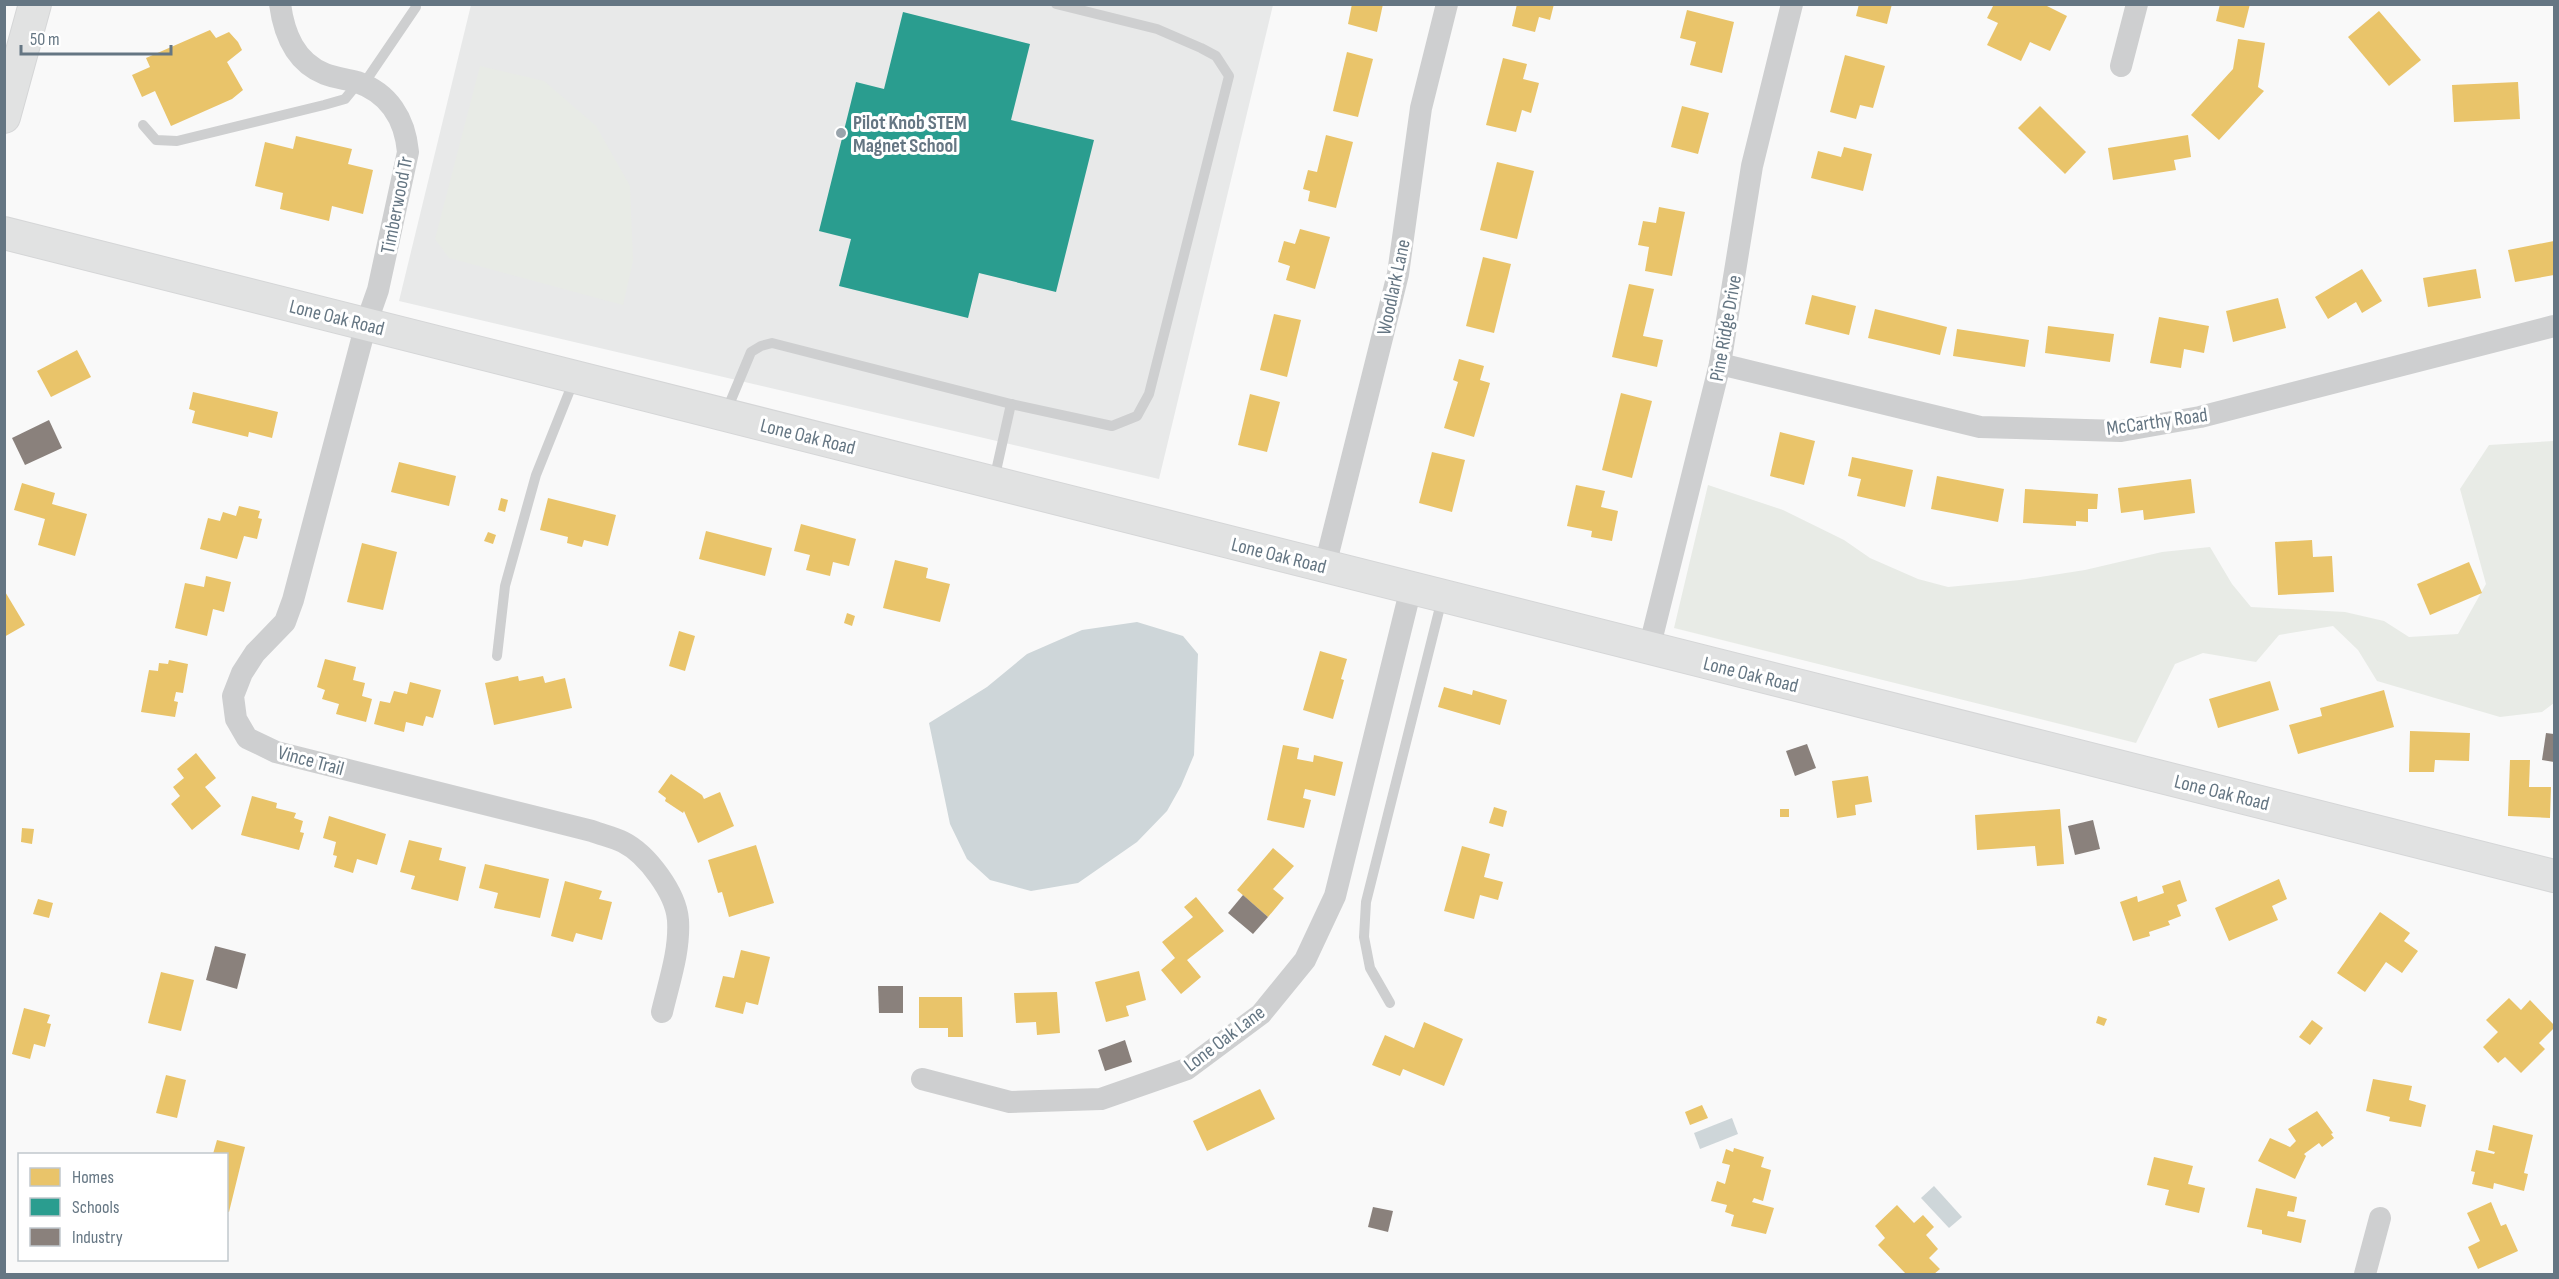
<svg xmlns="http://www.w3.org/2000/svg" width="2559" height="1279" font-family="'Sofia Sans Condensed',sans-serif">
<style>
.built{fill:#e8e9e9}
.green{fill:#e8ebe6}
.water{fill:#ced6d9}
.homes{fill:#e9c46a}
.schools{fill:#2a9d8f}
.industry{fill:#8a817c}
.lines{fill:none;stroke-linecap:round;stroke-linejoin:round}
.secondary-casing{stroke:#d5d6d7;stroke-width:34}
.service{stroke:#cecfd0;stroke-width:10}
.minor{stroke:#cecfd0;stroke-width:22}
.secondary{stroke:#e1e2e2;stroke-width:32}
.poi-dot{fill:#99a4ac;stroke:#fff;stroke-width:2}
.labels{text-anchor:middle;stroke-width:6;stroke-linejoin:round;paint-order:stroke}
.poi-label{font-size:20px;font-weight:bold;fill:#657683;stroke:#fff;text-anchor:start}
.street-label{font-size:20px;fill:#657683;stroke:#fff}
</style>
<rect width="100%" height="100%" fill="#f9f9f9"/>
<polygon class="built" points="471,5 1273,5 1159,479 399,301"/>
<g class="green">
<polygon points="480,66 544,81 596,126 630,186 633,261 623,305 449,258 435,239"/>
<polygon points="2554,441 2554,703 2542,712 2500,717 2377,681 2358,650 2333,626 2279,635 2256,662 2203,653 2175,664 2136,743 1674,628 1708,485 1783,510 1844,540 1870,558 1918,579 1948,587 2020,580 2085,570 2162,552 2210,547 2232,584 2251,607 2345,612 2384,621 2409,637 2458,634 2486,584 2460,489 2489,445"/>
</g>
<g class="water">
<polygon points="1137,622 1183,636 1198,654 1194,755 1181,786 1167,811 1137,842 1078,883 1031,891 990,880 967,859 950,824 929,723 987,687 1027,654 1082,630"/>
<polygon points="1732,1118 1738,1134 1700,1149 1694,1133"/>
<polygon points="1934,1186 1962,1217 1949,1228 1921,1198"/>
</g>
<g class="homes">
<polygon points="1352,4 1383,4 1377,32 1348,24"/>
<polygon points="1517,4 1554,4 1550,20 1539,17 1535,32 1512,26"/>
<polygon points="1859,4 1892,4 1887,24 1856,16"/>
<polygon points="1994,4 2043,4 2067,16 2050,51 2030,42 2021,61 1987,45 1998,23 1987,18"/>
<polygon points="2220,4 2250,4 2244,28 2216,21"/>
<polygon points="1687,10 1734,22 1722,73 1690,65 1696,42 1680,38"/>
<polygon points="2379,11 2421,60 2389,86 2348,37"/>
<polygon points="210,30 216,38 229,32 238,42 242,50 227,62 243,90 232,99 171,126 155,91 142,97 132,75 150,67 146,58"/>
<polygon points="2238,39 2265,43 2258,87 2264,91 2219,140 2191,115 2233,69"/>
<polygon points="1347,52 1373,59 1358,117 1333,111"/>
<polygon points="1845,55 1885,66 1873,108 1860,105 1856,119 1830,112"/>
<polygon points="1503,58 1527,64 1523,79 1539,83 1531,113 1522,110 1516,132 1486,125"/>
<polygon points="2518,82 2520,119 2454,122 2452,85"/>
<polygon points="1682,106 1709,113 1698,154 1671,147"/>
<polygon points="2040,106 2086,152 2065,174 2018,128"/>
<polygon points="1326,135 1353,142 1336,208 1308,201 1310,191 1303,189 1308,170 1317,172"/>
<polygon points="2188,135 2191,157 2174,160 2176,170 2113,180 2108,148"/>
<polygon points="296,136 352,149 348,164 373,170 363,214 332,206 329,221 280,209 283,193 255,186 265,142 293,149"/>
<polygon points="1844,147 1872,154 1863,191 1811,178 1818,151 1841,157"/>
<polygon points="1497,162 1534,171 1517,239 1480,230"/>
<polygon points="1659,207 1685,212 1672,276 1645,271 1649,247 1638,245 1643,221 1656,223"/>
<polygon points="1300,229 1330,237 1315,289 1286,280 1290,266 1278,262 1284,241 1295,244"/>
<polygon points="2554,241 2554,275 2515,282 2508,250"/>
<polygon points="1483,257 1511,264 1494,333 1466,326"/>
<polygon points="2362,269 2382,301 2362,313 2356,302 2328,319 2315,297"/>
<polygon points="2476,269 2481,298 2428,307 2423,278"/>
<polygon points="1629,284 1654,289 1643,336 1663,340 1657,367 1612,357"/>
<polygon points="1812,295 1856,306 1849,335 1805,324"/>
<polygon points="2278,298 2286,328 2233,342 2226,311"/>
<polygon points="1875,309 1947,327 1940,355 1868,338"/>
<polygon points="1274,314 1301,320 1287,377 1260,370"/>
<polygon points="2159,317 2209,326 2204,353 2184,349 2181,368 2150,363"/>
<polygon points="2048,326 2114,334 2110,362 2045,353"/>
<polygon points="1957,329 2029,340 2025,367 1953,356"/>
<polygon points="77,350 91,377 51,397 37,371"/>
<polygon points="1459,359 1484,366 1480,380 1490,383 1474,437 1444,428 1458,382 1453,380"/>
<polygon points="193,392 278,412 272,438 249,432 248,437 192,423 195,411 189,409"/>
<polygon points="1621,393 1652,401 1632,478 1602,470"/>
<polygon points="1250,394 1280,402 1267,452 1238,445"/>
<polygon points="1780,432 1815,441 1804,485 1770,476"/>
<polygon points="1432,452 1465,460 1452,512 1419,503"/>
<polygon points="1852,457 1913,470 1905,507 1857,496 1861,479 1848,476"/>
<polygon points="399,462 456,476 449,506 391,492"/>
<polygon points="1937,476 2004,489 1998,522 1931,509"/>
<polygon points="2191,479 2195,513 2144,520 2143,510 2121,513 2118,488"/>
<polygon points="22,483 55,493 52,504 87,514 75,556 38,545 45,519 14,510"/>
<polygon points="1576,485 1605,491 1601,507 1618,511 1612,541 1591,537 1592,531 1567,526"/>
<polygon points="2025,489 2098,494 2097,509 2088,509 2088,522 2076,521 2076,526 2023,523"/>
<polygon points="501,498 508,500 505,512 498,510"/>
<polygon points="548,498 616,515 608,546 584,540 582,547 567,543 568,537 540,530"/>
<polygon points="239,506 260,511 258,518 262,519 257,539 244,536 237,559 200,549 208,518 220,521 223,512 236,516"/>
<polygon points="801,524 856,539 849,566 833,562 830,576 806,570 810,555 794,551"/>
<polygon points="706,531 772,548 765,576 699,559"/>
<polygon points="488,532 496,535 493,544 484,541"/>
<polygon points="2312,540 2313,557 2332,556 2334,592 2278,595 2275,542"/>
<polygon points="362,543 397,552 383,610 347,602"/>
<polygon points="895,560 928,568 926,578 950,584 940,622 883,608"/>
<polygon points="2469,562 2482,593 2430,615 2417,584"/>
<polygon points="206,576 231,582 224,612 213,609 207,636 175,628 185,583 204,587"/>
<polygon points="4,590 25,625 4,637"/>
<polygon points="847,613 855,616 852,626 844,623"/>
<polygon points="679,631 695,636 685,671 669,666"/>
<polygon points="1320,651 1347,659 1341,679 1344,680 1333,719 1303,710"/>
<polygon points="325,659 356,667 353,680 365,683 362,696 372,699 366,722 336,714 339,704 322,699 325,690 317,687"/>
<polygon points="169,660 188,664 183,693 176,692 174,701 178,702 175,717 141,712 149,670 158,671 159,663 168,664"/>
<polygon points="518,676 519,681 543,676 545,683 565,678 572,708 494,725 485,683"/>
<polygon points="2270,681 2279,710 2218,728 2209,699"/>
<polygon points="410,682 441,690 433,718 426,716 423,726 406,722 404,732 374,724 380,701 390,703 394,691 407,694"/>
<polygon points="1444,687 1472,695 1473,690 1507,700 1500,725 1438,707"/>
<polygon points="2384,690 2394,727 2298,754 2289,725 2322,716 2320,708"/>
<polygon points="2410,731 2470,733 2469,761 2435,760 2434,772 2409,772"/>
<polygon points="1283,745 1299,748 1297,759 1313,762 1314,755 1343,762 1335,796 1305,789 1303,798 1311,800 1304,828 1267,820"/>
<polygon points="196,753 216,778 205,787 221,806 192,830 171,804 180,796 173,787 184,778 177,769"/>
<polygon points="2510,760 2530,760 2529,787 2551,787 2550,818 2508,816"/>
<polygon points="671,774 702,795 704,799 720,792 734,826 698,843 684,811 683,813 665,801 666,798 658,792"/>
<polygon points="1868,776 1872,802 1855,805 1856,815 1837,818 1832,781"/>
<polygon points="252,796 277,803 276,808 296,813 294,818 303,821 300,832 304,833 299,850 241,835"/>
<polygon points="1494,807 1507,811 1503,827 1489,823"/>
<rect x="1780" y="809" width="9" height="8"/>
<polygon points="2060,809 2064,864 2037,866 2035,846 1977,850 1975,815"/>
<polygon points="329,816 386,834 377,865 357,859 353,873 334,867 337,856 333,855 336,842 323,838"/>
<polygon points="22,828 34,829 32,844 21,842"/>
<polygon points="409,840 442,848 439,860 466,867 458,901 411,889 415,876 400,872"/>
<polygon points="756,845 774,903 729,917 722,892 718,893 708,860"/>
<polygon points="1462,846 1490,854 1484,877 1503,882 1498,900 1480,895 1474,919 1444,911"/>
<polygon points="1273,848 1294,866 1273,889 1284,898 1268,917 1237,890"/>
<polygon points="485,864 549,879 540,918 494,908 498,893 479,888"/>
<polygon points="2279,879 2287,899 2272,906 2278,920 2229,941 2215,908"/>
<polygon points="2180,880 2187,901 2177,905 2181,916 2168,921 2170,925 2149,932 2150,936 2133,941 2120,902 2137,896 2138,902 2164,893 2162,886"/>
<polygon points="565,881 602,891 599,899 612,902 602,940 576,933 573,942 551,936"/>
<polygon points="1196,897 1224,931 1187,960 1201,977 1181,994 1161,970 1175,958 1162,942 1193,917 1184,907"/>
<polygon points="38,899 53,903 49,918 33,914"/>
<polygon points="2380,912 2410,933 2404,941 2418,951 2402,973 2386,962 2365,992 2337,973"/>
<polygon points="741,950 770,957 758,1005 746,1002 743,1014 715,1007 723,976 734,978"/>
<polygon points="1139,971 1146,1000 1126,1006 1129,1016 1106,1022 1095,982"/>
<polygon points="161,972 194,980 181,1031 148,1023"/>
<polygon points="1057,992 1060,1033 1037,1035 1036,1022 1016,1023 1014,993"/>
<polygon points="919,997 962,997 963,1037 948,1037 948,1028 919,1028"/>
<polygon points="2509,998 2521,1010 2530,1000 2554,1025 2554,1028 2539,1043 2545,1049 2521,1073 2505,1057 2498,1063 2483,1047 2498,1032 2486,1020"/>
<polygon points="24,1008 50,1015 47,1023 51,1024 45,1047 34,1044 30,1059 12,1054"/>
<polygon points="2098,1016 2107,1019 2104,1026 2096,1023"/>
<polygon points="2312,1020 2323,1028 2310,1045 2299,1037"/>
<polygon points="1424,1022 1463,1039 1444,1086 1403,1069 1400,1076 1372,1065 1385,1035 1414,1048"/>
<polygon points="166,1075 186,1080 177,1118 156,1113"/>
<polygon points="2373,1079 2412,1086 2409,1100 2426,1105 2421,1127 2389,1121 2390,1117 2366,1111"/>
<polygon points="1260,1089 1275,1119 1207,1151 1193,1121"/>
<polygon points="1702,1105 1708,1118 1690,1125 1685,1112"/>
<polygon points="2317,1111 2333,1133 2331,1134 2334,1138 2322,1147 2319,1143 2304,1154 2306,1156 2295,1179 2258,1161 2270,1138 2290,1147 2296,1141 2288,1129"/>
<polygon points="2493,1125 2533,1135 2524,1173 2528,1174 2524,1191 2494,1183 2493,1189 2472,1184 2475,1172 2471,1171 2476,1150 2494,1154 2495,1152 2488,1150"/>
<polygon points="217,1140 245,1147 229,1212 226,1211 226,1154 213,1154"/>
<polygon points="1734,1148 1764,1157 1761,1167 1771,1170 1763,1201 1754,1198 1752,1202 1774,1208 1766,1234 1731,1226 1734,1215 1725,1212 1727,1205 1711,1201 1717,1181 1725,1184 1730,1165 1722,1163 1726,1149 1733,1152"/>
<polygon points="2154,1157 2193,1166 2188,1184 2205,1188 2199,1213 2165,1205 2169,1190 2147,1185"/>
<polygon points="2256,1188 2297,1197 2294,1212 2288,1211 2287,1216 2306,1220 2301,1243 2262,1234 2262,1230 2247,1227"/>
<polygon points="2491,1202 2501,1226 2506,1224 2518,1251 2478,1269 2468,1247 2480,1241 2467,1213"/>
<polygon points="1897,1205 1914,1223 1923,1215 1934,1227 1926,1235 1938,1249 1929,1258 1940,1269 1934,1274 1906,1274 1878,1245 1885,1238 1875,1226"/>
</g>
<polygon class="schools" points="903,12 1030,44 1011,120 1094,140 1056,292 979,273 968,318 839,286 851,239 819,231 856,82 884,89"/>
<g class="industry">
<polygon points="49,420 62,448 25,465 12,438"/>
<polygon points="2546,733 2554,734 2554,762 2542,760"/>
<polygon points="1807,744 1816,768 1795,776 1786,751"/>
<polygon points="2093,820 2100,849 2075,855 2068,826"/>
<polygon points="1243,895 1268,917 1253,934 1228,913"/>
<polygon points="215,946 246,954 237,989 206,980"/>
<polygon points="878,986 903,986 903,1013 879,1013"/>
<polygon points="1125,1040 1132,1062 1105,1071 1098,1050"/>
<polygon points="1373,1207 1393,1211 1388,1232 1368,1227"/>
</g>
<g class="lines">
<defs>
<g id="secondary">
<polyline points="4,117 35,4"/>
<polyline points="4,233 2554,876"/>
</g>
</defs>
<use href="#secondary" class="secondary-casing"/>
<g class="service">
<polyline points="363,85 416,7"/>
<polyline points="143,125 156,140 177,141 324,105 345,99 358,83"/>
<polyline points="726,412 751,352 761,346 772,343 1011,404 1112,426 1137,416 1149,394 1229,76 1216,56 1201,48 1157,29 1056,4"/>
<polyline points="994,480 1011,404"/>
<polyline points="497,656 505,586 536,475 574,380"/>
<polyline points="1390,1003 1370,968 1364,937 1366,902 1442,599"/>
</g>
<g class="minor">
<path d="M 280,4 C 284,34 295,62 325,74 C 335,78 347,79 357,82 C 389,93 405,119 408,152 L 378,290 L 366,324 L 293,600 L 285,622 L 255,653 L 242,673 L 233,696 L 236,719 L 247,738 L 276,752 L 592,831 C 602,835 613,837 623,842 C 647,854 676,893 678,920 C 680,951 669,982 662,1012"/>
<polyline points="2121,66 2137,4"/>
<polyline points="1720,364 1980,427 2121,431 2200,417 2554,326"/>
<polyline points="1325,566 1398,274 1421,108 1447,4"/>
<polyline points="1649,649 1720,364 1752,166 1792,4"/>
<polyline points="922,1079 1010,1102 1101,1099 1187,1069 1261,1014 1305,960 1335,896 1411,588"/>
<polyline points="2365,1274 2380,1218"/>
</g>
<use href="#secondary" class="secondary"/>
</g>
<circle class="poi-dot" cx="841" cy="133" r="6"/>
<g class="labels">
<g class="poi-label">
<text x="853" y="129">Pilot Knob STEM<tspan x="853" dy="23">Magnet School</tspan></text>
</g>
<g class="street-label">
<text transform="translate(396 205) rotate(-79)" y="7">Timberwood Tr</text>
<text transform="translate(1393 287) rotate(-78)" y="7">Woodlark Lane</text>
<text transform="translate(337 317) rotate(14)" y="7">Lone Oak Road</text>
<text transform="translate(1725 328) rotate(-80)" y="7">Pine Ridge Drive</text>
<text transform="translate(2157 421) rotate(-8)" y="7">McCarthy Road</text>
<text transform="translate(808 436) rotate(14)" y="7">Lone Oak Road</text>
<text transform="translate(1279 555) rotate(14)" y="7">Lone Oak Road</text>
<text transform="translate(1751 674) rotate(14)" y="7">Lone Oak Road</text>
<text transform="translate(311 760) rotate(15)" y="7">Vince Trail</text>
<text transform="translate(2222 792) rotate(14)" y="7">Lone Oak Road</text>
<text transform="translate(1224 1038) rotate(-37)" y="7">Lone Oak Lane</text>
</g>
</g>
<rect width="2559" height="1279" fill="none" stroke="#657683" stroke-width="12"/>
<rect x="18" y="1153" width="210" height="108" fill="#ffffff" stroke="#c1c8cd" stroke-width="1.5"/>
<rect x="30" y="1168" width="30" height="18" fill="#e9c46a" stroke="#c1c8cd" stroke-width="1.5"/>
<text x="72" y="1183" font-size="18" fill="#657683">Homes</text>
<rect x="30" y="1198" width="30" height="18" fill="#2a9d8f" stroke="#c1c8cd" stroke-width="1.5"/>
<text x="72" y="1213" font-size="18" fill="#657683">Schools</text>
<rect x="30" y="1228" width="30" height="18" fill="#8a817c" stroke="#c1c8cd" stroke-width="1.5"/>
<text x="72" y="1243" font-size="18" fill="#657683">Industry</text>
<path d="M21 45v9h150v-9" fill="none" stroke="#657683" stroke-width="3"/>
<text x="30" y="45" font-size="18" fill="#657683" stroke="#ffffff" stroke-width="4.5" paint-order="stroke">50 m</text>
</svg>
